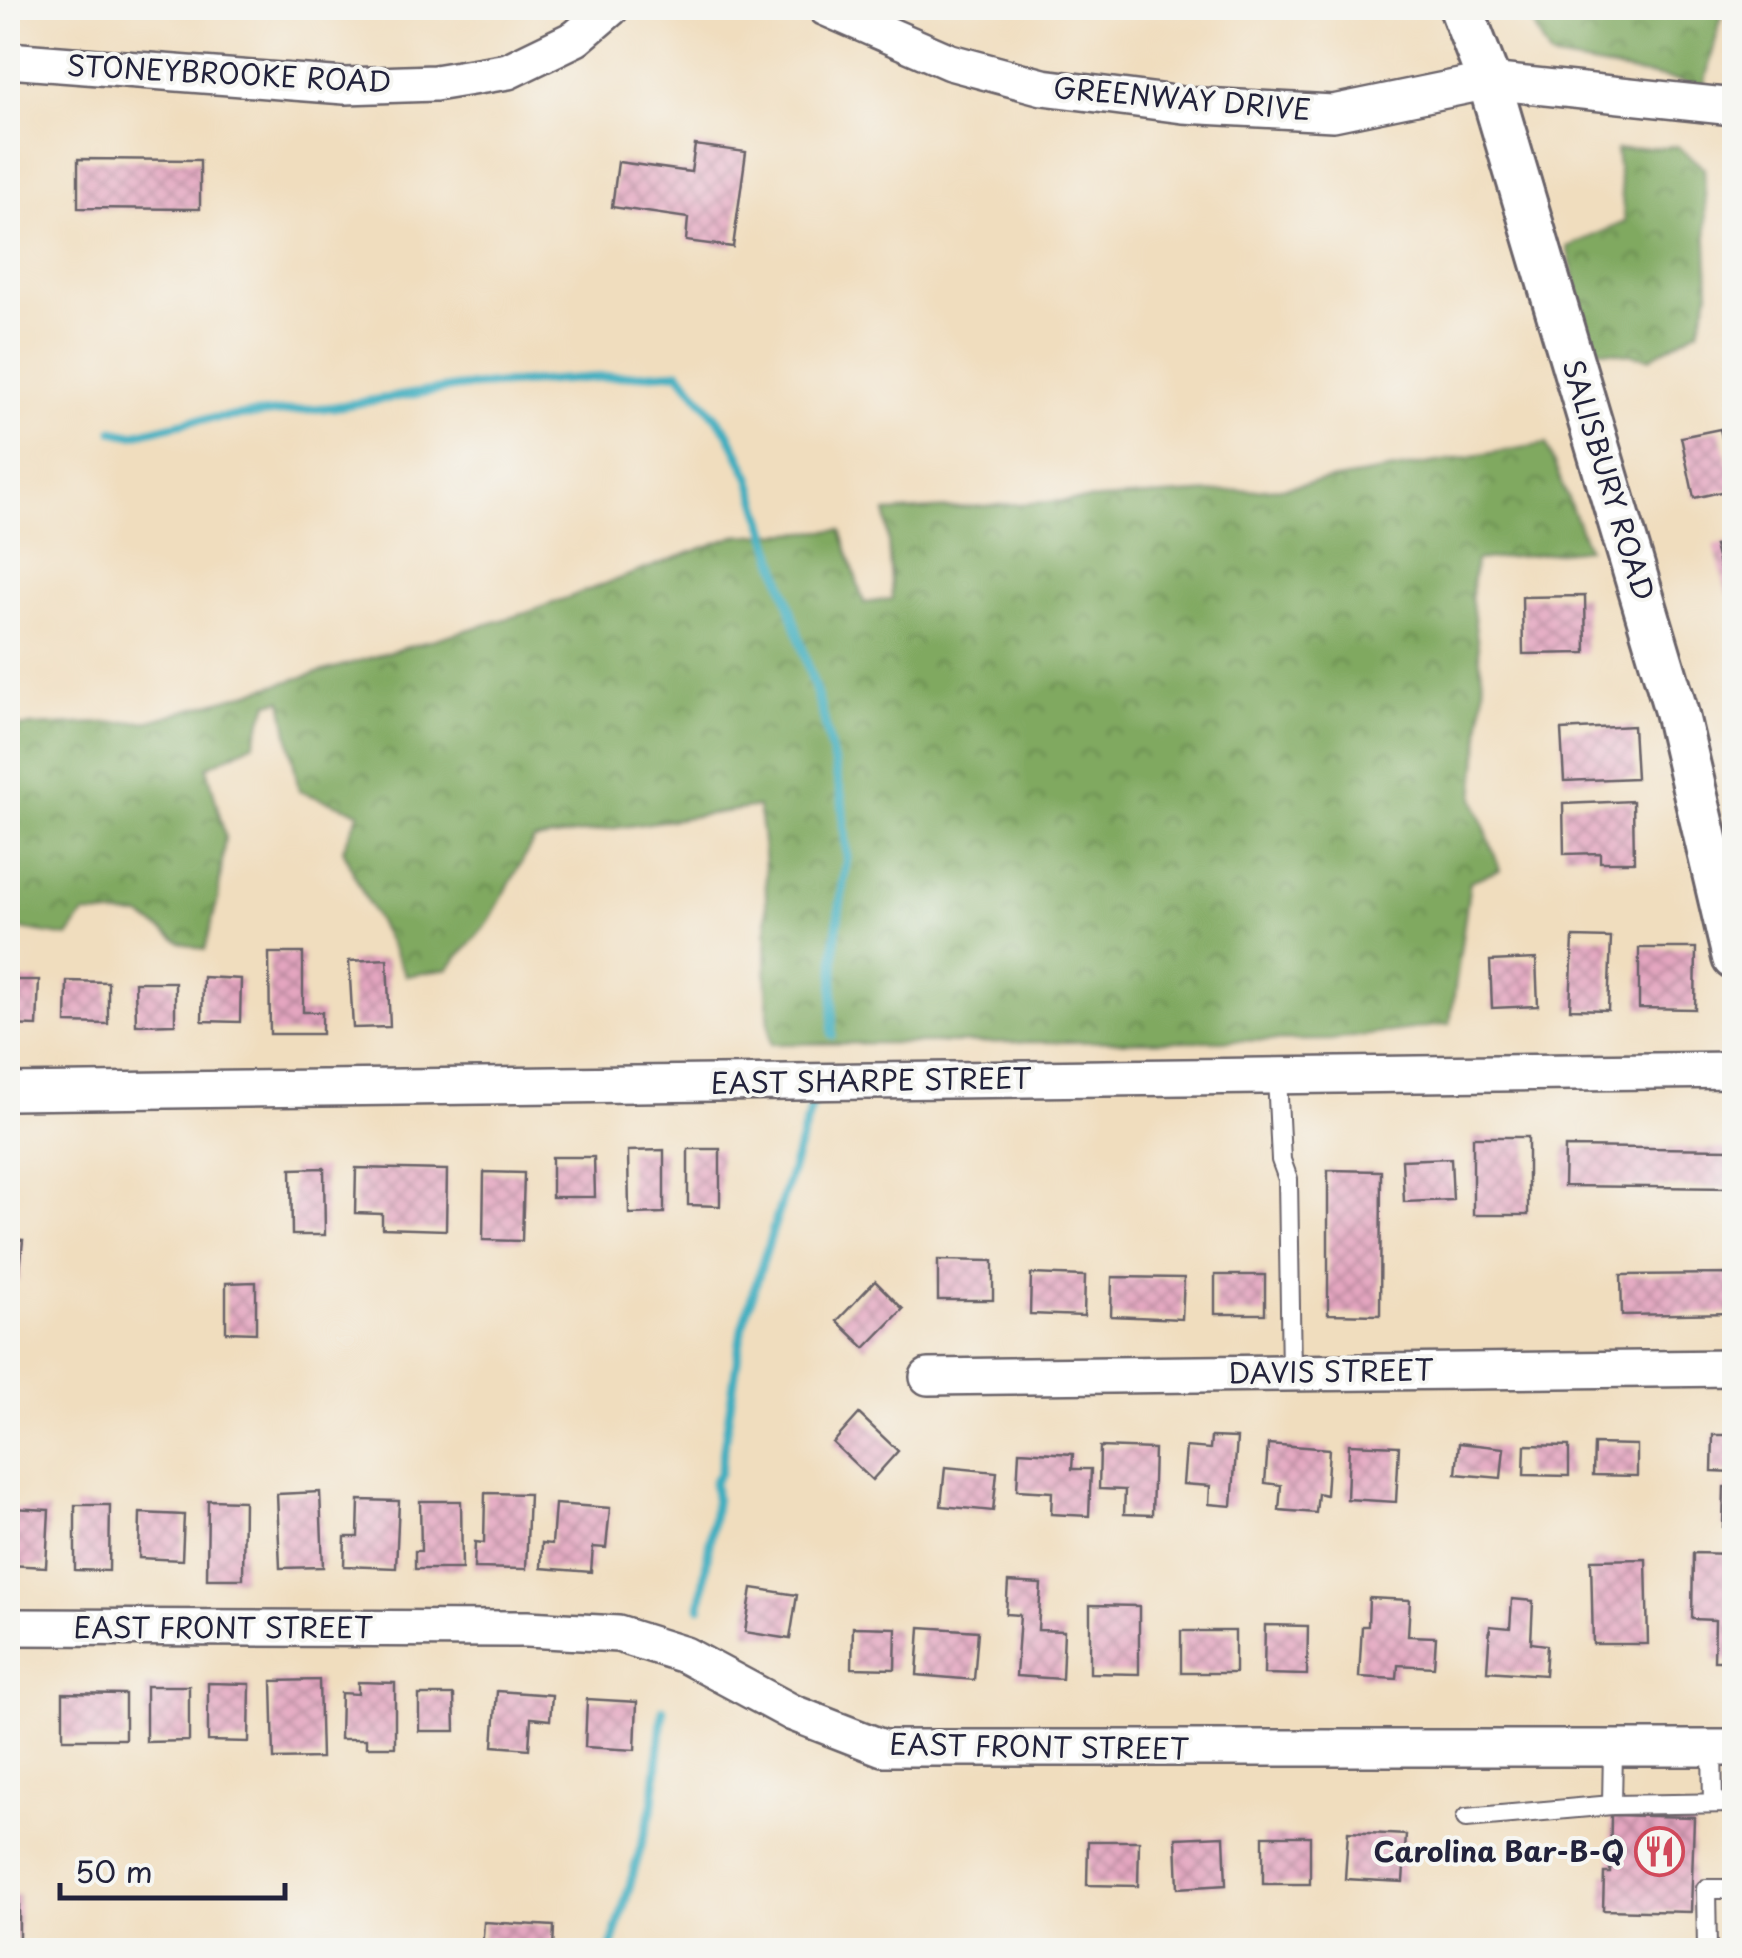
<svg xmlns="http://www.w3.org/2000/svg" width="1742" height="1958" font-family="'Playpen Sans',sans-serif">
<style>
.forest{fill:url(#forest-crowns);stroke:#51664e;stroke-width:2.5}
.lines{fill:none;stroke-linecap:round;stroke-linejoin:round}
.stream{stroke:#41aebf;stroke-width:9}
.building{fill:url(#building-cross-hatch)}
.service-casing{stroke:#6a6369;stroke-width:22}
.minor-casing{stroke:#6a6369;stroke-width:40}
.tertiary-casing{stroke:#6a6369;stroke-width:48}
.service{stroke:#fff;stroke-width:18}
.minor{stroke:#fff;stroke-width:35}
.tertiary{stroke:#fff;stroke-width:42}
.labels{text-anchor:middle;stroke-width:8;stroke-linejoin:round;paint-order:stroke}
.street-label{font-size:28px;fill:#22223b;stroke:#f6f6f2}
.poi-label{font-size:28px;font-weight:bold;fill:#22223b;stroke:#f6f6f2;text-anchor:end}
</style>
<defs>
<pattern id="forest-crowns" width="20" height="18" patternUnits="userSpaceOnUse" patternTransform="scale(2.5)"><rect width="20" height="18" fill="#80a960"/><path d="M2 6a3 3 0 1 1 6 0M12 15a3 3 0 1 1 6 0" fill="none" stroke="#688950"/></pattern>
<pattern id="building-cross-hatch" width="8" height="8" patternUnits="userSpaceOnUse" patternTransform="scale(2.5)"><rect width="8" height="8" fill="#e4a6c0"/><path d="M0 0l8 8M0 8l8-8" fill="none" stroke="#b8879d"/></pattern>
</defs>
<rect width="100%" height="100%" fill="#f6f6f2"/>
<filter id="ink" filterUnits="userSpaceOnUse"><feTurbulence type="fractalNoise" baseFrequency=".01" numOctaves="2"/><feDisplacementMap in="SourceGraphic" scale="20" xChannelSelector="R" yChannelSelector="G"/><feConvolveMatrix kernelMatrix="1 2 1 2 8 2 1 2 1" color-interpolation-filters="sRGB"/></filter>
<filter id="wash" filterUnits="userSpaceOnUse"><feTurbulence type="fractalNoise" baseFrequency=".0048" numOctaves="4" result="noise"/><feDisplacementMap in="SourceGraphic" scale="40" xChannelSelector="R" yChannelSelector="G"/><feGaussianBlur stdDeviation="2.25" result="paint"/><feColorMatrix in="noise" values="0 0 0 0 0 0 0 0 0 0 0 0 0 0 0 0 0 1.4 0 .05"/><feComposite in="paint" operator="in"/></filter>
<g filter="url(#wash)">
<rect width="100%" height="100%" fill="#f0ddbe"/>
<g class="forest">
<polygon points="1524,8 1724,8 1704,85 1551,58"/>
<polygon points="1677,146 1704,168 1709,294 1699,329 1650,358 1591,348 1567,247 1625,222 1616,150"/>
<path d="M 1546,444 L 1588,549 L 1475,561 L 1471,596 L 1484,689 L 1474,798 L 1500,870 L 1470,881 L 1450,1024 L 1331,1040 L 771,1044 C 761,965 773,885 758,807 L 534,840 L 488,923 L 448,969 L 406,976 C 386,932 360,894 343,849 L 359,812 L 299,791 L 282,700 L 268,703 L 254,743 L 207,767 L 225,836 L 218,898 L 205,950 L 180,942 L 141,916 L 84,914 L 68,937 L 8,927 L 8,727 L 150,721 L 526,613 L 735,536 L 841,530 L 864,603 L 892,599 L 886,512 L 1281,488 Z"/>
</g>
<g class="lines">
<g class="stream">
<polyline points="113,431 132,435 194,420 333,407 457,387 679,372 728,432 750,477 823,715 842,799 847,857 835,941 832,1035"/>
<polyline points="700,1607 716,1498 714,1482 720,1473 742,1328 812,1105"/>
<polyline points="611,1950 653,1805 663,1709"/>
</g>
</g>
<g id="blocks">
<g class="building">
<polygon points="695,145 746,152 733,247 686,241 688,218 612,207 618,162 691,172"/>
<polygon points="78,159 200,160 200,209 78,208"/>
<polygon points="1720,429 1734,489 1694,498 1681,437"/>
<polygon points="1734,541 1734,593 1727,595 1714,546"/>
<polygon points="1585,596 1586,653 1523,654 1522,597"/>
<polygon points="1633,726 1636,778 1564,781 1561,730"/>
<polygon points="1633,801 1634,862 1600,862 1600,853 1564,854 1563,804"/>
<polygon points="1573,937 1611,938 1608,1010 1570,1009"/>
<polygon points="1639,948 1696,948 1695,1009 1639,1008"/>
<polygon points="269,953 303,953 303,1012 322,1012 322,1034 270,1034"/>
<polygon points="387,959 390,1027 353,1028 349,961"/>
<polygon points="1536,959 1538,1006 1492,1008 1490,961"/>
<polygon points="203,977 241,979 240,1022 202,1021"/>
<polygon points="8,980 39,980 37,1026 8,1025"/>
<polygon points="67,981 108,982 108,1024 66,1023"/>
<polygon points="135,982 175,982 175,1024 136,1025"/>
<rect x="1473" y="1137" width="55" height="78"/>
<polygon points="1565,1147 1732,1149 1732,1188 1564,1186"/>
<polygon points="688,1149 720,1149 720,1206 688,1205"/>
<polygon points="664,1150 664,1213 629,1214 628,1151"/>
<polygon points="552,1157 594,1157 595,1197 552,1197"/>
<polygon points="1451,1158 1453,1200 1404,1202 1402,1160"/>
<polygon points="324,1168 325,1235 292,1235 291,1169"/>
<polygon points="356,1168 447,1170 446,1230 382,1228 382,1214 355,1213"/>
<polygon points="1328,1170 1381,1171 1380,1315 1328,1314"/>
<polygon points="484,1172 524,1173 522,1241 483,1240"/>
<polygon points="8,1239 23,1240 19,1282 8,1281"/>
<polygon points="938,1260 993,1261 993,1300 938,1300"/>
<polygon points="1031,1274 1085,1276 1084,1316 1030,1314"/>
<polygon points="1734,1274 1734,1313 1622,1315 1621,1275"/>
<rect x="1215" y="1275" width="50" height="39"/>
<polygon points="1112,1277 1184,1278 1182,1319 1111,1316"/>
<polygon points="875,1281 903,1309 865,1348 837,1321"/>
<polygon points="256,1282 256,1333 226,1332 226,1283"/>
<polygon points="859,1414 898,1451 872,1480 833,1443"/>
<polygon points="1713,1435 1734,1435 1734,1472 1712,1471"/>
<polygon points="1211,1437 1237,1438 1232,1506 1209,1504 1210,1486 1183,1484 1186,1447 1210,1449"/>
<polygon points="1459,1443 1504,1448 1501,1478 1456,1474"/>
<polygon points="1268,1444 1329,1449 1326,1495 1318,1493 1316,1513 1279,1510 1281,1485 1265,1483"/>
<polygon points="1349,1444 1399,1446 1396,1502 1347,1499"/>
<polygon points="1594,1444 1637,1445 1637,1476 1593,1475"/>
<polygon points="1525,1445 1569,1446 1569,1476 1524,1475"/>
<polygon points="1100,1447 1154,1449 1152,1515 1124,1514 1125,1490 1099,1489"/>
<polygon points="1019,1451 1073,1454 1072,1469 1091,1469 1089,1516 1051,1514 1052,1492 1017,1490"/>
<polygon points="945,1467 997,1472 993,1511 941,1506"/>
<polygon points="1724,1487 1734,1487 1734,1527 1723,1527"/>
<polygon points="320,1492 323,1567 280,1568 277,1494"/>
<polygon points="485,1493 529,1494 526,1569 474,1568 475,1542 484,1543"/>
<polygon points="208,1500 244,1501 243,1579 207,1579"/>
<polygon points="359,1500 399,1501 396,1568 344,1566 345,1537 358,1537"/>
<polygon points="420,1501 461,1501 462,1569 415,1569 415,1551 421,1551"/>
<polygon points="555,1504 610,1508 606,1548 593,1547 591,1572 541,1568 542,1543 552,1544"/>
<polygon points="75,1505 110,1505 109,1571 75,1570"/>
<polygon points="11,1508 49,1510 46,1567 8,1565"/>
<polygon points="140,1513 184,1515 182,1560 139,1558"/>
<polygon points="1693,1553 1734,1554 1734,1661 1714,1661 1715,1620 1692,1619"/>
<polygon points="1646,1559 1648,1644 1593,1644 1591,1560"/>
<polygon points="1008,1582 1041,1584 1038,1630 1064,1631 1062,1679 1016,1676 1020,1615 1006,1614"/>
<polygon points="752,1588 797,1595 790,1639 745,1632"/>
<polygon points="1369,1598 1410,1600 1408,1636 1436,1637 1434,1667 1398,1665 1397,1679 1359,1677 1362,1626 1368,1626"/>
<polygon points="1512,1599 1533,1601 1531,1643 1547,1645 1545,1675 1487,1671 1490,1626 1510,1628"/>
<polygon points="1090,1605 1139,1606 1139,1674 1090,1673"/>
<polygon points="1265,1625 1308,1626 1307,1675 1264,1674"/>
<polygon points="853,1627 896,1628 895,1669 852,1668"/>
<polygon points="920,1627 978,1631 974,1680 917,1675"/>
<rect x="1181" y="1631" width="54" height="42"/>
<polygon points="319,1680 321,1758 274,1759 272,1681"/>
<polygon points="358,1682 395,1683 395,1747 366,1747 366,1739 340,1739 341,1693 358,1694"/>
<polygon points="208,1683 250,1684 249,1742 208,1741"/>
<polygon points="146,1686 189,1686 189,1741 146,1742"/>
<polygon points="497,1691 552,1695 550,1720 531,1718 529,1749 493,1746"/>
<polygon points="63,1693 125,1694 125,1739 63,1739"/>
<polygon points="419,1695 454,1695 455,1731 419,1731"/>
<polygon points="587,1699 637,1702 635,1750 585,1747"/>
<polygon points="1611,1815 1694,1817 1691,1912 1603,1910 1604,1873 1610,1873"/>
<polygon points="1348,1832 1406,1835 1403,1882 1345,1879"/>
<polygon points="1224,1836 1226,1885 1178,1888 1176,1838"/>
<rect x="1263" y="1836" width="47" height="48"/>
<polygon points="1088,1841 1139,1841 1138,1886 1087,1885"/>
<rect x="8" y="1895" width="11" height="44"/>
<polygon points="484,1922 554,1926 553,1950 482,1950"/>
</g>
</g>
</g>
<g filter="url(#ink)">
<use href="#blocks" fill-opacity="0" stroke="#6a6369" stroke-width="2.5"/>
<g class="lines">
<defs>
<g id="service">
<polyline points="1277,1076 1281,1160 1288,1179 1291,1373"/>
<polyline points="1712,1748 1713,1803"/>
<polyline points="1612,1805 1613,1749"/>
<polyline points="1466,1818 1612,1805 1734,1803"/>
<polyline points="1707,1950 1706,1889 1734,1889"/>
</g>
<g id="minor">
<polyline points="826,8 950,62 1043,87 1183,105 1333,113 1489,81 1734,107"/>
<polyline points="8,60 345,86 435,83 508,71 576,38 611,8"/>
<polyline points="8,1092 1734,1070"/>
<polyline points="928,1377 1734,1368"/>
<polyline points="8,1627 527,1629 618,1634 685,1655 793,1713 883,1748 1734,1748"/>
</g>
<polyline id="tertiary" points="1461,8 1489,81 1676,711 1734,958"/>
</defs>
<use href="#service" class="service-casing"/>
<use href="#minor" class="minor-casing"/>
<use href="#tertiary" class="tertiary-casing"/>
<use href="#service" class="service"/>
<use href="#minor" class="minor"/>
<use href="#tertiary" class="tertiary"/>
</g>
</g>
<defs>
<symbol id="restaurant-ring" viewBox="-11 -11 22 22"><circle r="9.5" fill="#f6f6f2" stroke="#d1495b" stroke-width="1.5"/><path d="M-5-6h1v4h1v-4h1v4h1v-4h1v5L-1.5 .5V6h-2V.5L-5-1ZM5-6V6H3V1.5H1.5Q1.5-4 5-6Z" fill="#d1495b"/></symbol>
</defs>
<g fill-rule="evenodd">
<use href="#restaurant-ring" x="1632" y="1824" width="55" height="55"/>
</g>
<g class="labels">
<g class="street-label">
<text transform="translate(229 74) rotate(3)" y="10">STONEYBROOKE ROAD</text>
<text transform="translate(1182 99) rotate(5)" y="10">GREENWAY DRIVE</text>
<text transform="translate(1608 480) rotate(73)" y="10">SALISBURY ROAD</text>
<text transform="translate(871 1081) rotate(-1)" y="10">EAST SHARPE STREET</text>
<text transform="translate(1331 1372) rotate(-1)" y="10">DAVIS STREET</text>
<text x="223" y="1638">EAST FRONT STREET</text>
<text transform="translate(1039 1747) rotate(1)" y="10">EAST FRONT STREET</text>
</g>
<g class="poi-label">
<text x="1624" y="1862">Carolina Bar-B-Q</text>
</g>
</g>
<rect width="1742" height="1958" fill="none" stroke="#f6f6f2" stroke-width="40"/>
<path d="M60 1883v15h225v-15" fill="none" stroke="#22223b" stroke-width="5"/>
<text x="75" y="1883" font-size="30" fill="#22223b" stroke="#f6f6f2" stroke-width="8" paint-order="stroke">50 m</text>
</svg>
